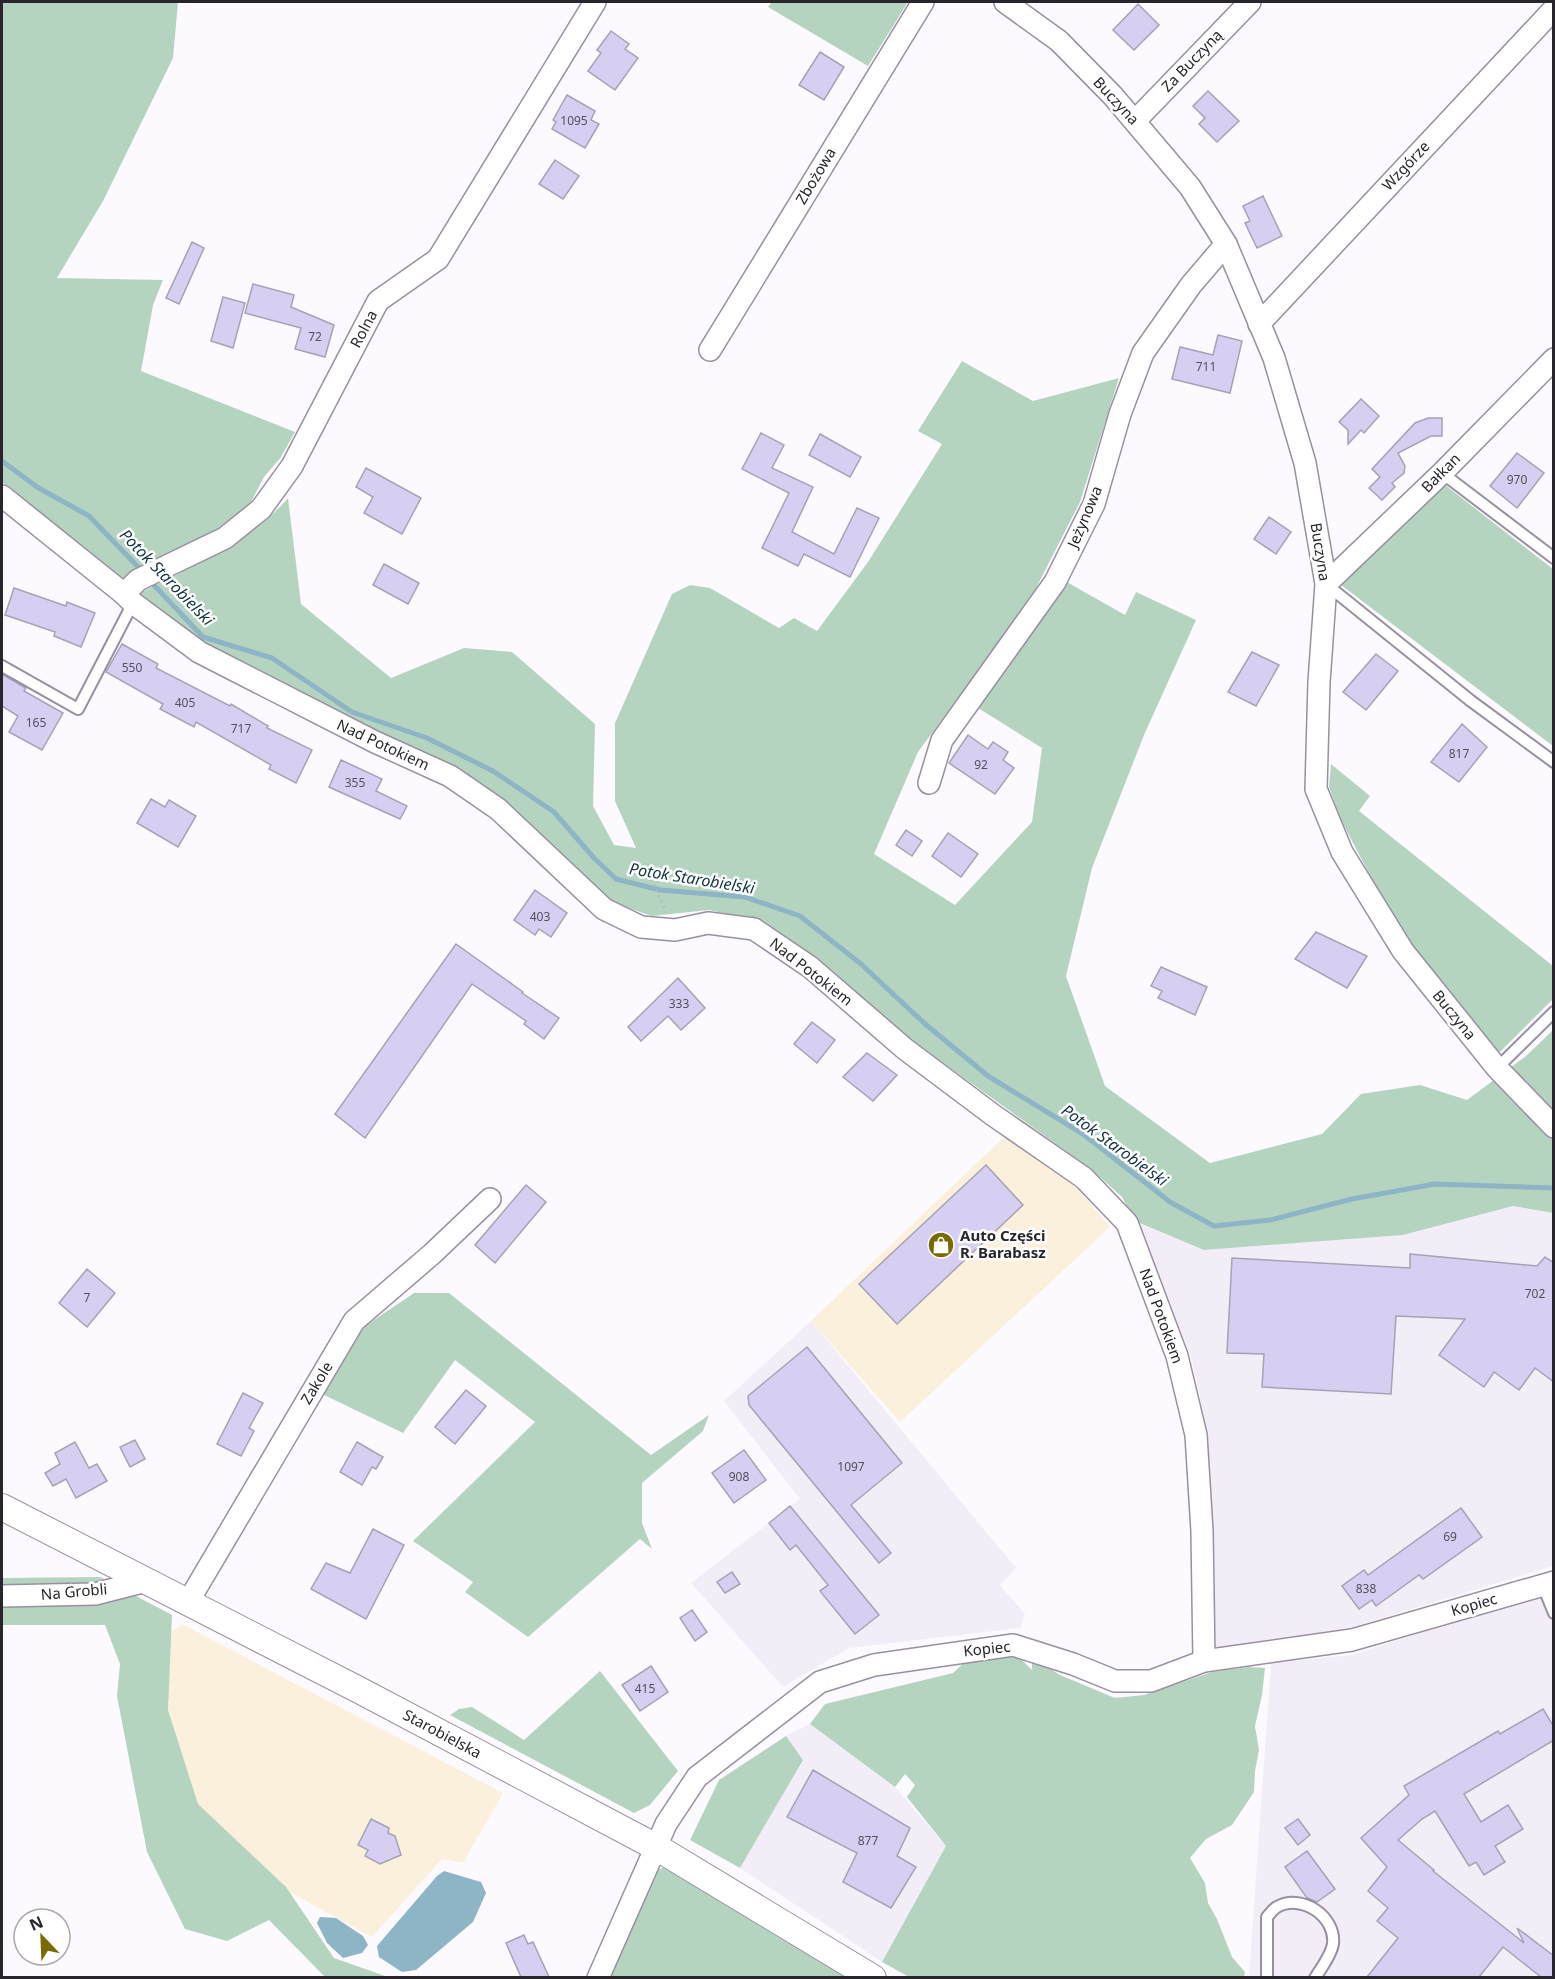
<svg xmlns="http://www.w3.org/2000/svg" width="1555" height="1979" font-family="'Noto Sans',sans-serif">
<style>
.commercial{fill:#fbf0db}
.built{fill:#f3edf7}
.green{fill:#b5d4c0}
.water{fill:#8db5c6}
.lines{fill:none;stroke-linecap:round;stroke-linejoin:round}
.stream{stroke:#8db5c6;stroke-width:5}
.building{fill:#d6cff2;stroke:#a5a2b5;stroke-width:1.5}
.service-casing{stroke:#998fa1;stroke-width:14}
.minor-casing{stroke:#998fa1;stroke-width:24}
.tertiary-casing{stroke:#998fa1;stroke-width:28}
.path{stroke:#b8b5ba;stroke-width:3;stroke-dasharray:1.5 4.5;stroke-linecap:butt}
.service{stroke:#fff;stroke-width:10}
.minor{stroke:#fff;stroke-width:21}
.tertiary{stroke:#fff;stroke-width:26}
.labels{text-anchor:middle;stroke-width:5;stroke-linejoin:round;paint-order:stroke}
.number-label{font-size:12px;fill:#54505e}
.street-label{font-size:15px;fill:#29252c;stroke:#fff}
.poi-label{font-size:15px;font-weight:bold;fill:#29252c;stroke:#fff;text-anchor:start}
.water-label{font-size:16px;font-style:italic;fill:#103542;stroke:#fff}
</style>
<rect width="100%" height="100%" fill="#fcfafe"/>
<g class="commercial">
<polygon points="1004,1137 1068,1178 1110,1227 900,1422 811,1321"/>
<polygon points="182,1624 503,1793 463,1863 442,1859 372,1937 271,1882 199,1812 161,1703 162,1639"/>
</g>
<g class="built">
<polygon points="1513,1206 1553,1213 1553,1566 1349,1628 1216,1649 1207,1429 1191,1356 1135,1221 1204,1250 1403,1235"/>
<polygon points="811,1321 1016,1568 1000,1585 1025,1614 1020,1628 849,1648 783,1687 691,1583 800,1499 724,1401"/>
<polygon points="1553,1591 1553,1977 1249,1978 1271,1663 1352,1655"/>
<polygon points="810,1724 895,1787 946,1846 882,1962 740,1868 803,1760 786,1736"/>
</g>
<g class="green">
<polygon points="2,2 178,2 173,58 103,201 57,278 163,280 153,305 141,371 295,432 281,457 264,477 251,502 221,527 128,575 122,581 2,482"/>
<polygon points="772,2 908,2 868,66 768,7"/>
<path d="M 962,361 L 1033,401 L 1119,378 L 1080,502 L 1031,598 L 918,752 L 874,854 L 955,905 L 1032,822 L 1042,748 L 975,706 L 1065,581 L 1125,615 L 1136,592 L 1196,620 L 1144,735 L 1092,868 L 1066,976 L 1105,1086 L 1210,1163 L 1322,1134 L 1361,1094 L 1420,1085 L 1467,1100 L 1526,1056 L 1553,1030 L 1553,1213 L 1513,1206 L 1403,1235 L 1204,1250 L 1135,1221 L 1122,1197 L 1091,1169 L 911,1040 L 816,958 L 761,921 L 709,910 L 652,916 L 610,902 L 504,800 L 452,765 L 377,732 L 197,640 L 140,593 C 193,566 248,544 288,498 L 301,604 L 391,678 L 464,648 L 512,652 L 595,724 L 593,806 L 614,845 L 636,848 L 615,801 L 615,723 L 672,594 L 690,585 L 710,588 L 779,628 L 794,618 L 817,631 L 868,562 L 942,444 L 918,431 Z"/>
<polygon points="1445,485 1553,569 1553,746 1341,585"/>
<polygon points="1331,764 1370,796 1359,811 1553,966 1553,999 1499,1053 1414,948 1374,883 1340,818 1329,787"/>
<polygon points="414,1293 449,1293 651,1455 709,1415 703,1431 642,1483 642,1523 652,1549 640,1539 528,1637 465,1592 473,1582 413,1541 535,1422 455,1360 403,1433 322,1394 365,1326"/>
<polygon points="100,1577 172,1615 168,1710 198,1804 286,1887 334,1958 388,1977 325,1977 269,1920 227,1941 185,1929 147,1852 117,1696 120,1664 105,1625 2,1625 2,1578"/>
<polygon points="998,1655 1021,1659 1032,1670 1032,1660 1038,1661 1060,1675 1115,1698 1144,1695 1212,1672 1248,1667 1265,1668 1262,1695 1255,1726 1259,1750 1255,1771 1254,1792 1232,1825 1206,1839 1190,1858 1205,1883 1208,1903 1217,1919 1232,1957 1245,1972 1244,1977 911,1978 882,1962 946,1846 907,1797 915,1785 905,1774 895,1787 810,1724 825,1704 953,1673 968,1659"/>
<polygon points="600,1671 678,1771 650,1805 634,1813 450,1715 459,1709 472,1707 524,1740"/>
<polygon points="786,1736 803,1760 740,1868 690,1840 719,1780"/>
<polygon points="665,1867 849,1978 600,1978 655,1871"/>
</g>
<g class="water">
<polygon points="444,1871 481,1882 486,1893 473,1922 416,1970 402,1972 379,1957 377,1946 437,1876"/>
<polygon points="320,1917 336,1918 363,1936 368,1945 362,1953 343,1958 327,1943 317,1923"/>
</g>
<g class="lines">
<g class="stream">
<polyline points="2,461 37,487 89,516 142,571"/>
<polyline points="150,581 203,637 272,658 352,712 427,738 493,771 554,812 594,858 616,879 660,890 745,897 800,916 861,964 924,1023 988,1076 1083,1134 1170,1202 1214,1226 1270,1220 1352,1199 1435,1184 1554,1188"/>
</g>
</g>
<g class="building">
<polygon points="1138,4 1159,25 1134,50 1113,30"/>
<polygon points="611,31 629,44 625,49 638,58 615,90 588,71 601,53 597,50"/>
<polygon points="820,52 844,67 824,100 799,85"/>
<polygon points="1208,91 1239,121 1217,142 1199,124 1205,118 1193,106"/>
<polygon points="567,95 595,111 591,120 599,124 585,148 552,129 556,122 553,120"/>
<polygon points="555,160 579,176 563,199 539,184"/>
<polygon points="1263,196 1282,236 1257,248 1245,223 1250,221 1243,206"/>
<polygon points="192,242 204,248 179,304 166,298"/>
<polygon points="253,284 294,295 291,307 334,325 325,357 295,349 301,328 245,313"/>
<polygon points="223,297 245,303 233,348 211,341"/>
<polygon points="1218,335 1242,341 1230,393 1172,379 1180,347 1213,355"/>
<polygon points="1361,399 1379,416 1364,433 1361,430 1348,444 1348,430 1339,422"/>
<polygon points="1428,418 1442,418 1442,436 1431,436 1398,453 1405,466 1404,473 1392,483 1395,487 1382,500 1369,488 1380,477 1372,469 1415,423"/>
<polygon points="761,433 784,445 772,468 813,487 792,532 834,554 857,508 879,518 850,577 804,554 798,566 762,548 789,493 742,469"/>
<polygon points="820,434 861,457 850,477 809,455"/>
<polygon points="1517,453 1544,473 1517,508 1490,486"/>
<polygon points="366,468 421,498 402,534 364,513 373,497 356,487"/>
<polygon points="1269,517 1291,532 1276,554 1254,539"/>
<polygon points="384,564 419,583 408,604 373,585"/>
<polygon points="14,588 66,606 67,602 95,613 81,647 54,636 55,632 5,615"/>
<polygon points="122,644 158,664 156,668 230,706 231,704 268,726 267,728 312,750 296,783 269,769 271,765 196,722 194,727 160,709 163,704 106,672"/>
<polygon points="1252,652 1279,665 1256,706 1228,692"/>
<polygon points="1376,654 1398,671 1366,710 1343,692"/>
<polygon points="2,674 26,688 24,691 63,713 42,750 9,732 18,716 2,706"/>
<polygon points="1462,724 1487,747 1459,782 1431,762"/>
<polygon points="968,735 988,749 993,742 1008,752 1003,760 1014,768 995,794 949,763"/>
<polygon points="341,760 382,779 376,791 407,806 400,819 329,787"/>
<polygon points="151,799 165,807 169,800 196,816 178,847 137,823"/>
<polygon points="906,830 922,841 912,856 896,845"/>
<polygon points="948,833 978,854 961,877 932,856"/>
<polygon points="535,890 567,913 551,937 539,929 535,935 514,920"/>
<polygon points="1316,932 1367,956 1347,988 1295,959"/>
<polygon points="456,944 523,992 522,993 559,1018 544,1039 524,1024 526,1021 472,984 365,1138 335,1114"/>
<polygon points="1161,967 1207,987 1195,1015 1158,998 1162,991 1151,986"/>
<polygon points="678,978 705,1008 681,1030 668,1016 641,1041 628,1027"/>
<polygon points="812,1022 835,1040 817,1063 794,1044"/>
<polygon points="867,1053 897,1075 873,1101 843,1077"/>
<polygon points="986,1165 1023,1205 897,1324 859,1284"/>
<polygon points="526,1185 546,1202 495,1263 475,1245"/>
<polygon points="1410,1254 1537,1266 1545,1257 1554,1263 1554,1382 1535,1368 1519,1390 1494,1372 1484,1387 1439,1355 1465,1319 1396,1316 1391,1394 1262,1387 1264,1354 1227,1353 1232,1258 1410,1268"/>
<polygon points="87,1269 115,1293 87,1327 59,1303"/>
<polygon points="807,1347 902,1463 851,1505 891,1553 879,1563 749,1405 748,1396"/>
<polygon points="466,1390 486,1406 455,1444 435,1427"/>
<polygon points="243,1393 263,1403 249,1428 254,1431 241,1456 217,1444"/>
<polygon points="135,1440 145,1459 130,1467 120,1447"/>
<polygon points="75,1442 89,1468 97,1464 107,1481 76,1498 66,1479 53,1486 45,1473 60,1464 55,1453"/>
<polygon points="357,1442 383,1457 376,1469 372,1467 362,1485 340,1472"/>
<polygon points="744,1450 766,1480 734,1503 712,1473"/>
<polygon points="790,1506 879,1615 855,1634 820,1591 828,1585 796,1545 790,1550 769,1523"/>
<polygon points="1461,1508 1482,1537 1423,1579 1419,1575 1376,1606 1372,1600 1359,1609 1342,1586 1364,1570 1368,1575"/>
<polygon points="373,1529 404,1545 366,1619 311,1589 326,1563 350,1573"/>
<polygon points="732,1572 740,1584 725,1593 717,1582"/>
<polygon points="692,1610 707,1632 695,1641 680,1618"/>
<polygon points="651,1666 668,1692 640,1711 622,1685"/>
<polygon points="1543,1709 1554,1727 1554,1740 1464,1794 1481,1822 1508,1805 1523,1829 1495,1846 1505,1862 1484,1875 1476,1862 1469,1866 1435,1811 1422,1819 1398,1840 1434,1870 1433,1871 1524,1943 1517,1928 1554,1956 1554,1977 1541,1977 1503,1947 1479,1977 1367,1977 1398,1938 1377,1921 1388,1908 1368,1891 1387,1867 1361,1838 1409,1795 1404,1786 1498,1731 1500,1734"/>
<polygon points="813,1770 910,1828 897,1856 916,1867 891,1908 843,1882 857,1853 787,1817"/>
<polygon points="371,1819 389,1828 388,1833 395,1836 401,1855 380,1864 365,1856 368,1850 358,1845"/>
<polygon points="1298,1819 1310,1835 1298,1845 1285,1828"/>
<polygon points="1307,1851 1335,1889 1317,1902 1307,1898 1285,1867"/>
<polygon points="524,1935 528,1944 533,1942 549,1977 521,1977 506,1943"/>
</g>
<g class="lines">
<defs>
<g id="service">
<polyline points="1442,473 1554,558"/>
<polyline points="1327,585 1471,701 1554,762"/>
<polyline points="2,666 78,709 133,603"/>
<polyline points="1497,1068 1554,1012"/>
<polyline points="1543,1586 1554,1613"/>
<path d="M 1267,1978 L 1267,1917 C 1270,1914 1273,1909 1277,1907 C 1301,1893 1336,1916 1333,1944 C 1331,1956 1321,1968 1315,1978"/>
</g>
<g id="minor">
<polyline points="1005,2 1059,41 1113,96 1190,187 1226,244 1274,358 1305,463 1326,584 1319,682 1316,789 1342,852 1403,951 1497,1068 1554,1127"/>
<polyline points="1135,121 1250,2"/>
<polyline points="1259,324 1554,9"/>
<polyline points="710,350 923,2"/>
<polyline points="2,496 124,594 133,603 199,652 375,742 450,776 498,809 604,909 641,927 675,930 708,923 754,929 810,967 905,1049 993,1115 1084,1178 1127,1223 1177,1356 1196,1435 1202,1531 1204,1661"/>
<polyline points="1326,584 1442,473 1554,359"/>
<polyline points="124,594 138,580 225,538 261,509 292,466 378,301 438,259 595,2"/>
<polyline points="929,783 942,740 1055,582 1094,504 1120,414 1143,353 1191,285 1226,244"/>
<polyline points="2,1596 95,1594 146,1581"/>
<polyline points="188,1602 354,1321 432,1254 490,1199"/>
<polyline points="598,1978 666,1824 697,1777 820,1682 874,1665 1013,1645 1073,1664 1115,1681 1151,1681 1204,1661 1352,1640 1554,1582"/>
</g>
<polyline id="tertiary" points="2,1507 361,1691 656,1847 873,1978"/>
</defs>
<use href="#service" class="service-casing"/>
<use href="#minor" class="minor-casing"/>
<use href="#tertiary" class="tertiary-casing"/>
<polyline class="path" points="651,879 665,909"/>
<use href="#service" class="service"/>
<use href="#minor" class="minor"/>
<use href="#tertiary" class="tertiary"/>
</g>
<defs>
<symbol id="shop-disc" viewBox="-11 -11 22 22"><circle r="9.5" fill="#796a02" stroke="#fff"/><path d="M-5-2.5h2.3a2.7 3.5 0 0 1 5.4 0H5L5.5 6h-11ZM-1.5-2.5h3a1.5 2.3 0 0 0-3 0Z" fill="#fff"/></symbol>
</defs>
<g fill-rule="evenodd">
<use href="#shop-disc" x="926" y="1230" width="30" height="30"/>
</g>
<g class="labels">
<g class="number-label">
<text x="574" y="125">1095</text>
<text x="315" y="341">72</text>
<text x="1206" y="371">711</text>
<text x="1517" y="484">970</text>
<text x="132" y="672">550</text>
<text x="185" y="707">405</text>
<text x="36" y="727">165</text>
<text x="241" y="733">717</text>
<text x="1459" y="758">817</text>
<text x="981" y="769">92</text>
<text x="355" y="787">355</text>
<text x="540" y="921">403</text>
<text x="679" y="1008">333</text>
<text x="1535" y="1298">702</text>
<text x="87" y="1302">7</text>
<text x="851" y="1471">1097</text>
<text x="739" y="1481">908</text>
<text x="1450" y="1541">69</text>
<text x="1366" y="1593">838</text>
<text x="645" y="1693">415</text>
<text x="868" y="1845">877</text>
</g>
<g class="street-label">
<text transform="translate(1192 61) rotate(-46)" y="5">Za Buczyną</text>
<text transform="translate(1116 101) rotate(47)" y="5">Buczyna</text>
<text transform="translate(1406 166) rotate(-47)" y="5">Wzgórze</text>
<text transform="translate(816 176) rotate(-59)" y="5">Zbożowa</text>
<text transform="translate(364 329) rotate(-62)" y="5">Rolna</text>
<text transform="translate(1441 473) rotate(-45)" y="5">Bałkan</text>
<text transform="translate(1085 517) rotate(-67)" y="5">Jeżynowa</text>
<text transform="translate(1320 552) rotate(81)" y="5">Buczyna</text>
<text transform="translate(383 745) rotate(25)" y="5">Nad Potokiem</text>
<text transform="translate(811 972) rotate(38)" y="5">Nad Potokiem</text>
<text transform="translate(1454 1015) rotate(51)" y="5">Buczyna</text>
<text transform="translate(1161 1316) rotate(70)" y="5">Nad Potokiem</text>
<text transform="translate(317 1383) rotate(-59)" y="5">Zakole</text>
<text transform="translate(74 1592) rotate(-5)" y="5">Na Grobli</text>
<text transform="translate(1474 1605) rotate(-16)" y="5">Kopiec</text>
<text transform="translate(987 1649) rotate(-6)" y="5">Kopiec</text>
<text transform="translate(442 1734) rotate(28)" y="5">Starobielska</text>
</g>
<g class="poi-label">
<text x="960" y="1241">Auto Części<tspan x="960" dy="17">R. Barabasz</tspan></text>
</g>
<g class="water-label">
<text transform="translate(167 577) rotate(46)" y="6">Potok Starobielski</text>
<text transform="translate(692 878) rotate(9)" y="6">Potok Starobielski</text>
<text transform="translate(1115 1145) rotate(36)" y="6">Potok Starobielski</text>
</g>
</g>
<rect width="1555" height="1979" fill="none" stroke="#29252c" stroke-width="6"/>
<g transform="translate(42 1937) rotate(337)"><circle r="28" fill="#ffffff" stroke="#a9a8ab" stroke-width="1.5"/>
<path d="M0-4.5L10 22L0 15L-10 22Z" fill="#796a02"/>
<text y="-9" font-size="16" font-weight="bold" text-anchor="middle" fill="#29252c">N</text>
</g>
</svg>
